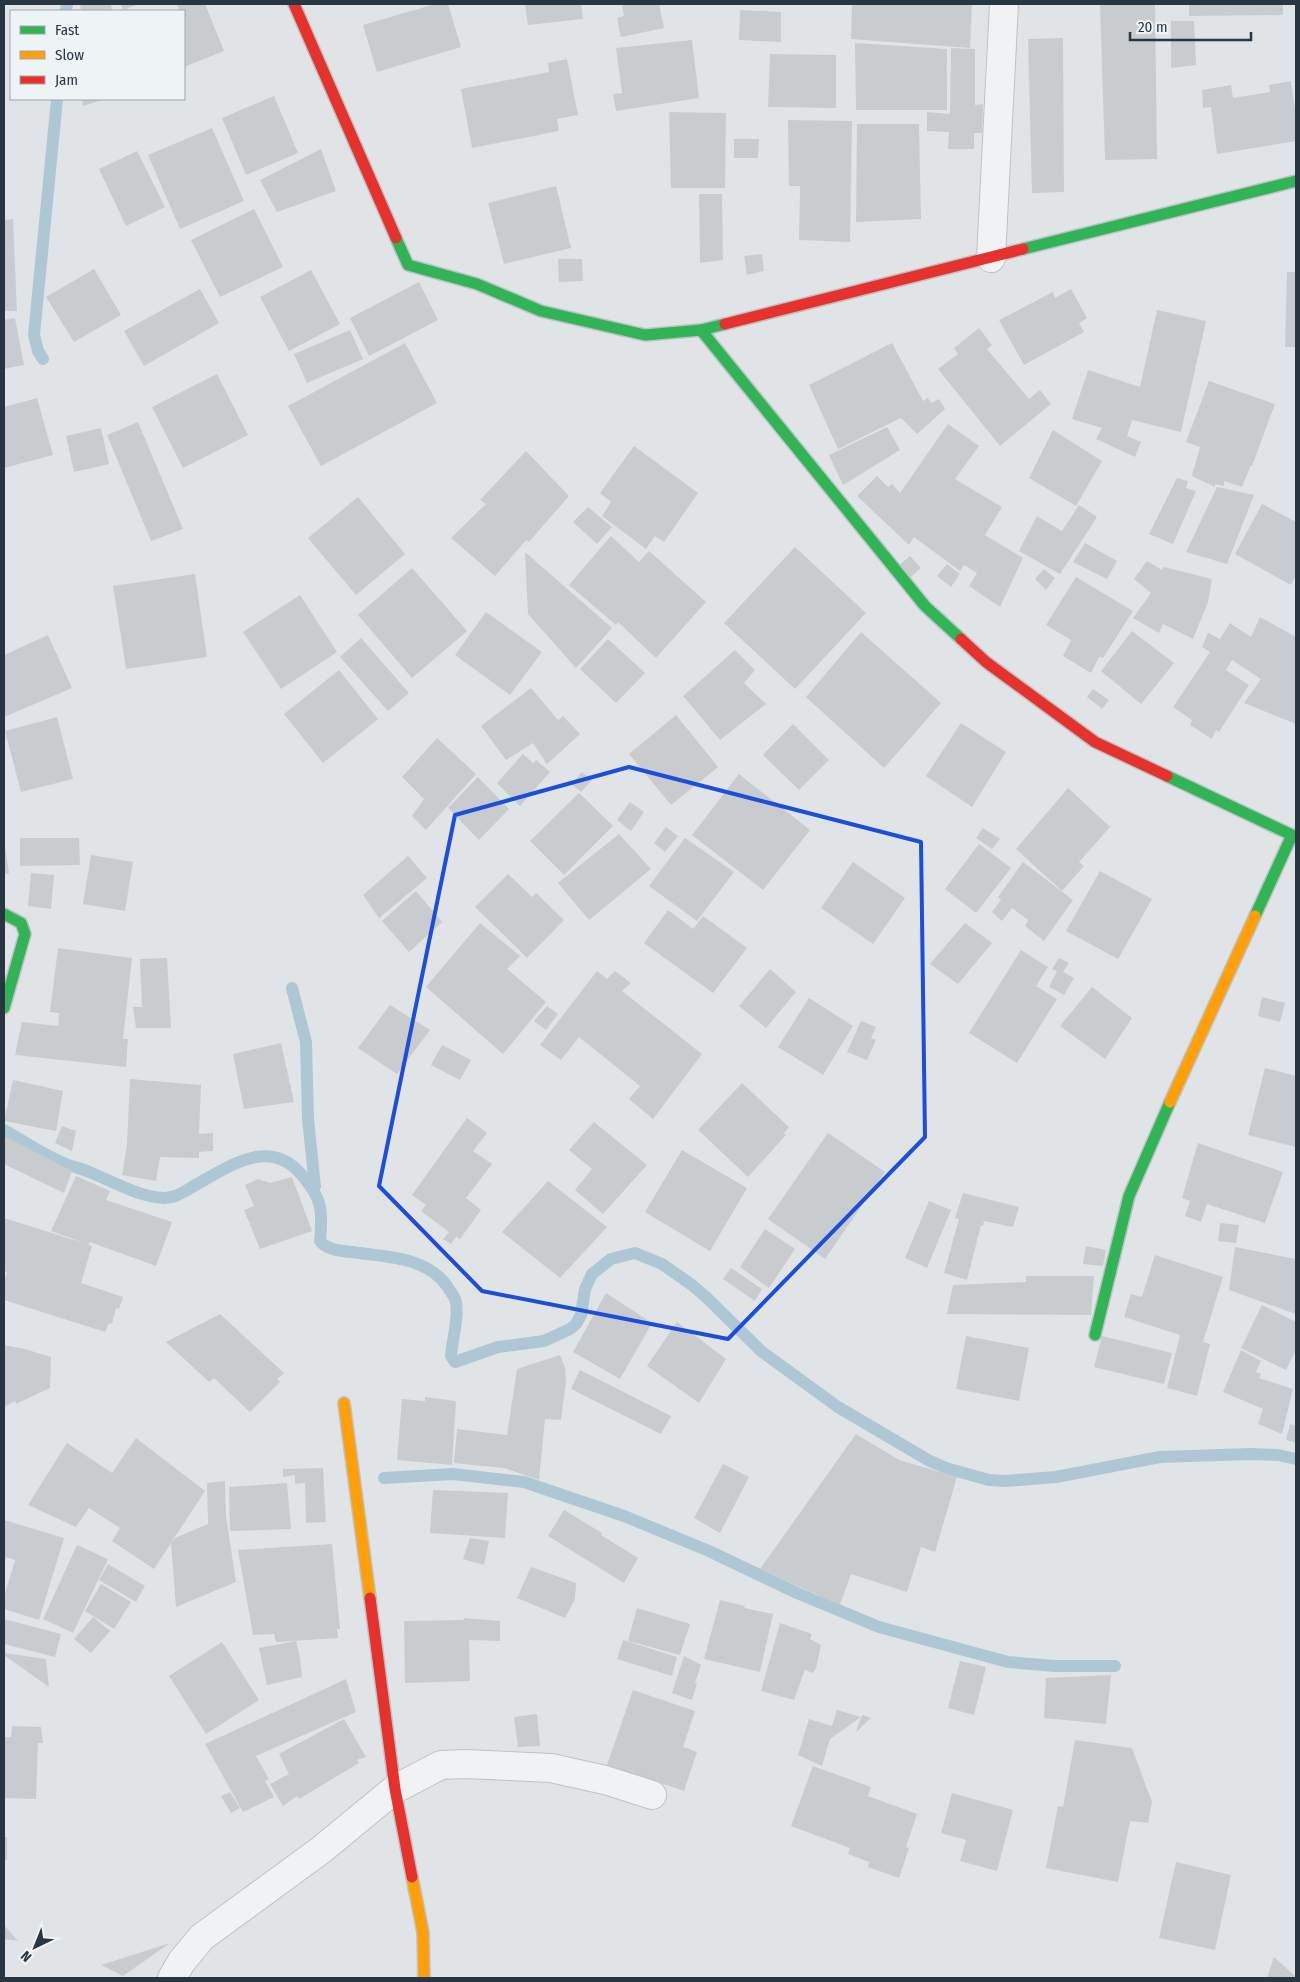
<svg xmlns="http://www.w3.org/2000/svg" width="1300" height="1982" font-family="'Fira Sans Condensed',sans-serif">
<style>
.lines{fill:none;stroke-linecap:round;stroke-linejoin:round}
.stream{stroke:#adc8d4;stroke-width:12}
.building{fill:#c9cccf}
.street-casing{stroke:#bfc2c5;stroke-width:30}
.fast-casing{stroke:#bfc2c5;stroke-width:14}
.slow-casing{stroke:#bfc2c5;stroke-width:14}
.jam-casing{stroke:#bfc2c5;stroke-width:14}
.street{stroke:#f1f2f3;stroke-width:28}
.fast{stroke:#30b455;stroke-width:11}
.slow{stroke:#ff9f0a;stroke-width:11}
.jam{stroke:#e5322d;stroke-width:11}
.marked{fill:none;stroke:#1d4ed8;stroke-width:4;stroke-linejoin:round}
</style>
<rect width="100%" height="100%" fill="#e1e4e7"/>
<g class="lines">
<g class="stream">
<polyline points="66,11 67,4"/>
<polyline points="43,359 38,351 34,335 57,99"/>
<polyline points="292,988 306,1042 308,1119 315,1186"/>
<path d="M 4,1130 C 24,1141 43,1155 64,1163 C 72,1167 81,1168 89,1172 C 115,1182 136,1196 164,1198 C 175,1198 184,1192 192,1187 C 227,1168 268,1136 301,1174 C 322,1198 323,1210 320,1241 C 327,1250 341,1251 352,1252 C 384,1257 426,1256 447,1286 C 450,1291 455,1297 456,1302 C 459,1320 452,1339 451,1356 L 455,1362 L 498,1347 L 544,1341 L 570,1329 L 576,1324 L 581,1315 L 585,1289 L 592,1274 L 611,1259 L 635,1253 L 662,1264 L 692,1285 L 706,1297 L 761,1351 L 838,1407 L 928,1460 L 946,1468 L 989,1480 L 1005,1481 L 1056,1477 L 1160,1457 L 1250,1454 L 1278,1455 L 1296,1459"/>
<polyline points="384,1478 453,1474 524,1482 624,1516 709,1551 797,1593 879,1627 1008,1662 1055,1666 1115,1666"/>
</g>
</g>
<g class="building">
<polygon points="80,4 111,4 112,11 81,11"/>
<polygon points="121,4 139,4 123,10"/>
<polygon points="177,4 205,4 224,51 184,67 184,11 180,11"/>
<polygon points="435,4 448,4 461,47 377,72 363,25"/>
<polygon points="525,4 581,4 583,19 528,25"/>
<polygon points="622,4 659,4 664,28 621,37 617,18 624,16"/>
<polygon points="852,4 972,4 970,48 851,39"/>
<polygon points="1100,4 1155,4 1157,159 1105,160"/>
<polygon points="1189,4 1283,4 1283,15 1189,16"/>
<polygon points="740,10 781,12 781,42 739,40"/>
<polygon points="1171,21 1194,21 1196,65 1171,68"/>
<polygon points="1063,38 1064,192 1032,193 1028,39"/>
<polygon points="692,40 699,98 616,111 613,94 622,93 616,48"/>
<polygon points="855,43 947,49 947,110 856,110"/>
<polygon points="951,48 975,49 975,105 983,104 982,133 974,133 974,149 948,149 949,132 927,131 927,112 950,114"/>
<polygon points="770,54 836,55 836,108 768,107"/>
<polygon points="567,59 578,115 557,119 559,131 472,148 461,89 549,72 548,63"/>
<polygon points="1291,81 1296,116 1296,141 1217,154 1211,107 1203,108 1202,90 1231,85 1233,98 1270,92 1269,85"/>
<polygon points="274,96 298,153 246,175 222,118"/>
<polygon points="82,99 105,99 83,106"/>
<polygon points="669,112 726,113 725,188 671,188"/>
<polygon points="788,120 852,121 850,242 799,240 800,186 789,186"/>
<polygon points="857,124 919,124 921,219 856,222"/>
<polygon points="212,128 244,201 180,229 148,155"/>
<polygon points="734,139 759,139 758,158 734,158"/>
<polygon points="321,149 336,191 277,212 260,180"/>
<polygon points="137,151 165,207 126,226 99,169"/>
<polygon points="556,186 571,248 504,264 488,203"/>
<polygon points="699,194 722,194 723,260 700,263"/>
<polygon points="254,209 283,267 220,297 191,240"/>
<polygon points="13,219 17,311 4,311 4,220"/>
<polygon points="762,254 764,271 747,275 744,256"/>
<polygon points="558,259 582,259 583,281 559,282"/>
<polygon points="94,269 121,315 74,342 46,297"/>
<polygon points="311,270 340,324 289,351 260,297"/>
<polygon points="1287,272 1296,272 1296,347 1285,347"/>
<polygon points="419,282 438,320 369,356 350,318"/>
<polygon points="200,289 219,323 144,366 124,331"/>
<polygon points="1071,289 1087,318 1079,323 1084,332 1024,365 999,320 1053,292 1055,298"/>
<polygon points="1157,310 1206,321 1181,432 1132,420 1127,436 1141,442 1135,457 1096,439 1102,428 1072,419 1088,370 1140,387"/>
<polygon points="15,318 24,365 4,369 4,320"/>
<polygon points="979,328 992,345 987,349 1029,399 1040,390 1051,404 1000,446 938,369 958,354 954,348"/>
<polygon points="350,330 363,359 307,383 294,354"/>
<polygon points="405,343 437,403 321,466 288,406"/>
<polygon points="892,343 923,401 928,398 931,403 939,399 945,409 917,434 901,418 838,449 809,385"/>
<polygon points="217,374 248,435 183,468 152,407"/>
<polygon points="1209,381 1275,404 1252,466 1251,465 1242,487 1224,481 1224,486 1215,484 1215,487 1192,476 1200,447 1186,442"/>
<polygon points="37,398 53,455 4,468 4,407"/>
<polygon points="138,422 183,529 151,541 107,435"/>
<polygon points="948,424 979,446 955,479 1002,507 985,535 1023,558 1000,607 969,586 977,573 964,565 960,571 914,537 909,545 857,496 877,476 888,487 892,484 900,493"/>
<polygon points="887,427 900,450 843,485 829,455"/>
<polygon points="101,428 109,464 74,472 66,436"/>
<polygon points="1053,430 1102,461 1076,506 1029,478"/>
<polygon points="634,446 698,493 664,542 655,536 646,549 602,516 611,502 600,493"/>
<polygon points="526,451 569,496 529,542 526,540 495,576 451,538 486,504 480,500"/>
<polygon points="1177,478 1188,481 1186,488 1196,491 1173,544 1149,534"/>
<polygon points="1217,487 1254,495 1227,564 1186,552"/>
<polygon points="358,497 405,554 356,595 308,538"/>
<polygon points="1262,504 1296,522 1296,576 1291,585 1235,554"/>
<polygon points="1079,505 1097,517 1060,574 1019,551 1037,516 1062,531"/>
<polygon points="588,507 612,527 597,544 573,522"/>
<polygon points="611,536 639,562 649,551 706,602 656,658 618,622 616,625 569,585"/>
<polygon points="1085,543 1117,561 1107,579 1073,562"/>
<polygon points="795,547 866,613 795,689 724,623"/>
<polygon points="525,552 612,628 576,668 528,614"/>
<polygon points="910,556 921,568 907,580 897,567"/>
<polygon points="1147,561 1162,570 1164,567 1212,579 1208,602 1193,639 1163,624 1159,633 1133,618 1151,593 1134,579"/>
<polygon points="947,564 960,574 951,587 937,576"/>
<polygon points="412,568 467,631 412,678 358,615"/>
<polygon points="1044,569 1055,578 1046,590 1035,579"/>
<polygon points="195,574 207,657 126,669 113,586"/>
<polygon points="1076,577 1133,611 1103,658 1099,657 1091,673 1063,656 1071,640 1046,625"/>
<polygon points="300,595 337,652 281,689 243,632"/>
<polygon points="486,612 542,652 510,695 455,655"/>
<polygon points="1260,617 1296,637 1296,724 1244,703 1261,679 1232,660 1226,670 1249,685 1219,732 1216,730 1212,739 1190,725 1192,720 1173,707 1210,652 1202,647 1208,633 1220,639 1230,623 1251,637"/>
<polygon points="1132,631 1174,663 1141,704 1101,671"/>
<polygon points="861,632 941,703 884,768 806,697"/>
<polygon points="48,635 72,688 4,717 4,655"/>
<polygon points="361,638 409,693 388,711 340,657"/>
<polygon points="608,639 645,673 616,703 580,669"/>
<polygon points="735,650 755,670 744,683 766,704 720,740 683,696"/>
<polygon points="339,670 378,719 323,763 284,714"/>
<polygon points="531,688 558,720 563,716 580,734 547,764 533,743 506,760 481,726"/>
<polygon points="1093,689 1109,700 1102,709 1087,697"/>
<polygon points="676,715 718,767 671,805 629,754"/>
<polygon points="57,717 73,779 21,792 5,731"/>
<polygon points="961,723 1006,752 972,807 926,776"/>
<polygon points="793,724 829,760 799,790 763,755"/>
<polygon points="437,738 476,774 426,830 412,816 424,799 402,777"/>
<polygon points="523,754 533,763 536,760 550,772 520,806 497,783"/>
<polygon points="582,772 592,780 581,792 571,784"/>
<polygon points="739,774 810,830 763,890 692,835"/>
<polygon points="478,777 509,809 479,840 448,808"/>
<polygon points="1068,788 1110,827 1079,862 1084,866 1062,891 1016,849"/>
<polygon points="579,793 613,826 564,875 530,841"/>
<polygon points="630,802 644,812 631,831 617,820"/>
<polygon points="666,827 678,836 665,852 654,843"/>
<polygon points="983,828 1000,839 992,849 976,838"/>
<polygon points="619,834 651,869 589,920 558,883"/>
<polygon points="20,838 79,838 80,865 20,866"/>
<polygon points="685,838 734,872 697,921 649,886"/>
<polygon points="4,841 9,873 4,874"/>
<polygon points="979,844 1011,868 976,913 945,889"/>
<polygon points="91,855 133,862 125,911 83,904"/>
<polygon points="408,856 427,878 379,918 363,895"/>
<polygon points="853,862 905,898 873,944 821,908"/>
<polygon points="1023,862 1073,900 1044,941 1025,926 1028,920 1012,908 1002,921 992,912 1001,900 998,897"/>
<polygon points="1100,871 1152,899 1118,959 1066,931"/>
<polygon points="31,873 54,875 51,909 28,906"/>
<polygon points="508,874 532,897 536,893 564,920 527,958 475,907"/>
<polygon points="416,891 442,922 409,952 382,921"/>
<polygon points="668,910 693,929 703,916 747,948 713,993 644,943"/>
<polygon points="480,923 520,956 507,969 546,1002 503,1054 426,987"/>
<polygon points="965,923 992,943 958,984 930,964"/>
<polygon points="58,948 132,958 123,1039 128,1039 126,1067 15,1055 22,1022 58,1026 59,1013 50,1012"/>
<polygon points="1021,950 1048,967 1036,986 1057,999 1017,1063 969,1033"/>
<polygon points="167,958 171,1028 136,1028 133,1007 142,1007 140,959"/>
<polygon points="1059,958 1069,963 1063,972 1074,978 1064,995 1049,987 1057,971 1052,969"/>
<polygon points="770,969 796,992 766,1028 739,1006"/>
<polygon points="597,971 607,979 615,971 631,983 622,991 702,1054 653,1119 629,1099 640,1086 579,1037 561,1060 540,1045"/>
<polygon points="1092,987 1132,1018 1105,1059 1060,1026"/>
<polygon points="1262,997 1285,1003 1280,1022 1258,1016"/>
<polygon points="809,998 853,1026 823,1075 778,1047"/>
<polygon points="390,1005 430,1030 397,1074 358,1048"/>
<polygon points="547,1006 558,1014 546,1030 534,1021"/>
<polygon points="861,1021 876,1027 871,1038 876,1040 867,1060 847,1052"/>
<polygon points="281,1043 294,1102 244,1109 233,1054"/>
<polygon points="442,1045 471,1060 460,1080 431,1065"/>
<polygon points="1265,1068 1296,1076 1296,1147 1248,1135"/>
<polygon points="130,1079 201,1085 199,1134 213,1133 213,1151 199,1152 199,1158 160,1157 156,1181 122,1175 127,1144"/>
<polygon points="13,1080 63,1091 56,1131 4,1121"/>
<polygon points="742,1083 789,1127 784,1133 786,1135 748,1177 698,1130"/>
<polygon points="467,1118 487,1133 473,1151 492,1164 466,1198 481,1210 460,1239 456,1237 451,1244 443,1239 449,1232 421,1211 426,1205 412,1195"/>
<polygon points="594,1122 647,1165 603,1214 575,1190 592,1169 569,1150"/>
<polygon points="62,1126 76,1131 72,1151 55,1143"/>
<polygon points="828,1133 885,1172 825,1259 768,1219"/>
<polygon points="4,1136 72,1171 64,1193 4,1164"/>
<polygon points="1198,1143 1283,1172 1265,1223 1207,1204 1201,1222 1185,1216 1190,1201 1182,1198"/>
<polygon points="682,1150 747,1188 710,1251 645,1212"/>
<polygon points="76,1176 110,1191 106,1200 172,1222 156,1266 90,1242 88,1245 92,1246 81,1283 123,1297 119,1309 116,1308 112,1324 109,1323 105,1332 4,1300 4,1282 7,1272 4,1271 4,1218 87,1244 51,1231"/>
<polygon points="292,1177 312,1231 260,1249 244,1210 254,1206 245,1185 258,1179 270,1183"/>
<polygon points="548,1181 607,1227 560,1278 502,1232"/>
<polygon points="963,1193 1019,1207 1013,1227 984,1221 983,1226 981,1225 967,1280 944,1273 959,1219 955,1218"/>
<polygon points="929,1201 951,1210 927,1268 905,1258"/>
<polygon points="1220,1223 1239,1225 1236,1243 1218,1241"/>
<polygon points="765,1229 795,1249 769,1288 740,1267"/>
<polygon points="1086,1246 1106,1250 1103,1266 1083,1264"/>
<polygon points="1235,1247 1296,1259 1296,1314 1229,1290"/>
<polygon points="1155,1255 1223,1277 1203,1342 1210,1344 1197,1396 1167,1388 1180,1335 1124,1317 1131,1294 1142,1297"/>
<polygon points="731,1268 762,1289 755,1301 723,1279"/>
<polygon points="1026,1276 1094,1276 1091,1315 947,1314 953,1285 1026,1282"/>
<polygon points="606,1293 652,1323 620,1379 573,1352"/>
<polygon points="1262,1305 1296,1322 1296,1350 1286,1370 1241,1348"/>
<polygon points="220,1314 284,1373 277,1379 280,1382 250,1412 214,1378 209,1382 166,1342"/>
<polygon points="677,1322 726,1359 699,1403 647,1366"/>
<polygon points="966,1336 1029,1348 1019,1401 956,1389"/>
<polygon points="1102,1336 1172,1353 1164,1384 1094,1367"/>
<polygon points="4,1345 25,1349 51,1357 50,1388 16,1404 15,1401 4,1407"/>
<polygon points="1241,1350 1261,1361 1256,1372 1261,1374 1259,1378 1293,1389 1282,1434 1258,1424 1263,1409 1223,1392"/>
<polygon points="560,1355 565,1368 566,1382 561,1420 545,1419 539,1480 504,1468 454,1463 457,1429 507,1435 517,1369"/>
<polygon points="580,1370 671,1416 661,1434 571,1389"/>
<polygon points="425,1397 456,1401 452,1465 397,1460 402,1399 425,1401"/>
<polygon points="1290,1424 1296,1426 1296,1443 1286,1440"/>
<polygon points="856,1434 899,1460 957,1477 935,1552 921,1547 907,1592 851,1574 840,1605 760,1569"/>
<polygon points="136,1438 205,1491 154,1569 112,1541 120,1528 89,1508 76,1527 28,1505 67,1443 112,1473"/>
<polygon points="723,1464 749,1477 720,1533 694,1518"/>
<polygon points="323,1468 326,1522 306,1523 305,1483 295,1484 295,1475 283,1477 283,1469"/>
<polygon points="225,1481 226,1516 236,1582 176,1607 171,1543 175,1538 208,1524 207,1483"/>
<polygon points="287,1483 291,1529 230,1531 229,1487"/>
<polygon points="433,1490 508,1493 505,1538 430,1533"/>
<polygon points="564,1510 602,1533 601,1535 638,1558 624,1583 548,1536"/>
<polygon points="4,1520 64,1538 39,1620 4,1609 4,1597 15,1560 6,1557 4,1563"/>
<polygon points="470,1538 489,1541 484,1565 463,1559"/>
<polygon points="332,1544 340,1629 337,1629 338,1638 276,1642 274,1634 253,1635 238,1550"/>
<polygon points="77,1545 108,1559 73,1633 43,1619"/>
<polygon points="108,1564 145,1586 136,1602 99,1580"/>
<polygon points="531,1567 576,1583 575,1599 565,1618 517,1598"/>
<polygon points="101,1584 131,1602 114,1629 85,1611"/>
<polygon points="720,1600 745,1606 744,1608 773,1614 760,1672 704,1659"/>
<polygon points="637,1608 690,1624 680,1655 628,1641"/>
<polygon points="93,1617 110,1631 91,1653 74,1639"/>
<polygon points="464,1618 500,1621 500,1641 469,1640 470,1681 405,1683 404,1621 464,1620"/>
<polygon points="4,1619 61,1634 55,1657 4,1644"/>
<polygon points="780,1623 812,1634 810,1639 821,1645 816,1668 813,1673 805,1670 794,1700 761,1691"/>
<polygon points="623,1640 677,1657 672,1676 617,1659"/>
<polygon points="296,1641 300,1658 302,1677 267,1685 259,1648"/>
<polygon points="222,1642 259,1700 206,1734 169,1676"/>
<polygon points="4,1653 46,1659 49,1687 4,1655"/>
<polygon points="684,1656 701,1665 695,1683 697,1684 692,1700 672,1693"/>
<polygon points="960,1661 986,1667 974,1715 948,1708"/>
<polygon points="1111,1675 1106,1724 1044,1718 1046,1678"/>
<polygon points="346,1679 356,1712 256,1756 269,1779 265,1781 274,1797 243,1812 205,1744"/>
<polygon points="633,1690 695,1711 683,1747 697,1752 684,1791 607,1765"/>
<polygon points="837,1710 861,1717 830,1739 822,1766 798,1755 809,1719 832,1726"/>
<polygon points="537,1714 540,1746 518,1747 514,1717"/>
<polygon points="863,1715 871,1718 856,1732 861,1717"/>
<polygon points="344,1719 366,1757 357,1760 359,1763 299,1799 297,1796 283,1806 270,1784 289,1774 279,1754"/>
<polygon points="12,1726 41,1727 43,1743 38,1743 36,1799 4,1798 4,1737 11,1737"/>
<polygon points="1075,1740 1132,1748 1152,1802 1148,1823 1130,1821 1118,1882 1046,1868 1058,1806 1063,1807"/>
<polygon points="813,1766 871,1787 868,1796 917,1814 906,1847 909,1848 899,1878 868,1867 869,1862 848,1854 850,1848 791,1826"/>
<polygon points="230,1792 240,1808 231,1813 221,1796"/>
<polygon points="952,1793 1013,1810 997,1871 960,1861 966,1840 941,1833"/>
<rect x="4" y="1837" width="3" height="23"/>
<polygon points="1176,1862 1231,1875 1215,1950 1159,1938"/>
<polygon points="4,1925 18,1941 4,1939"/>
<polygon points="170,1943 123,1976 101,1965"/>
<polygon points="1274,1957 1296,1977 1296,1978 1267,1978"/>
</g>
<g class="lines">
<defs>
<g id="street">
<polyline points="991,258 1004,4"/>
<polyline points="172,1978 182,1961 202,1937 321,1850 395,1789 441,1765 466,1764 551,1768 605,1780 652,1795"/>
</g>
<g id="fast">
<polyline points="396,238 408,265 477,284 541,311 645,335 701,330 725,324"/>
<polyline points="1023,249 1296,181"/>
<polyline points="701,330 925,606 961,639"/>
<polyline points="1167,776 1296,837"/>
<polyline points="4,914 21,923 25,934 4,1008"/>
<polyline points="1255,916 1292,835"/>
<polyline points="1095,1335 1129,1196 1170,1102"/>
</g>
<g id="slow">
<polyline points="1170,1102 1255,916"/>
<polyline points="344,1403 370,1598"/>
<polyline points="412,1877 423,1932 424,1978"/>
</g>
<g id="jam">
<polyline points="294,4 396,238"/>
<polyline points="725,324 1023,249"/>
<polyline points="961,639 986,662 1095,742 1167,776"/>
<polyline points="370,1598 395,1789 412,1877"/>
</g>
</defs>
<use href="#street" class="street-casing"/>
<use href="#fast" class="fast-casing"/>
<use href="#slow" class="slow-casing"/>
<use href="#jam" class="jam-casing"/>
<use href="#street" class="street"/>
<use href="#fast" class="fast"/>
<use href="#slow" class="slow"/>
<use href="#jam" class="jam"/>
</g>
<path class="marked" d="M 629,767 L 921,842 L 925,1137 L 728,1339 L 482,1291 L 379,1186 L 455,815 Z"/>
<rect width="1300" height="1982" fill="none" stroke="#273641" stroke-width="10"/>
<rect x="10" y="10" width="175" height="90" fill="#eef3f6" stroke="#9ea7ae"/>
<rect x="20" y="26" width="25" height="8" fill="#30b455" stroke="#9ea7ae"/>
<text x="55" y="35" font-size="15" fill="#273641">Fast</text>
<rect x="20" y="51" width="25" height="8" fill="#ff9f0a" stroke="#9ea7ae"/>
<text x="55" y="60" font-size="15" fill="#273641">Slow</text>
<rect x="20" y="76" width="25" height="8" fill="#e5322d" stroke="#9ea7ae"/>
<text x="55" y="85" font-size="15" fill="#273641">Jam</text>
<g transform="translate(35 1947) rotate(223)" stroke="#eef3f6" stroke-width="4" paint-order="stroke">
<path d="M0-4L9 19L0 12L-9 19Z" fill="#273641"/>
<text y="-8" font-size="14" font-weight="bold" text-anchor="middle" fill="#273641">N</text>
</g>
<path d="M1130 32v8h121v-8" fill="none" stroke="#273641" stroke-width="2.5"/>
<text x="1138" y="32" font-size="15" fill="#273641" stroke="#eef3f6" stroke-width="4" paint-order="stroke">20 m</text>
</svg>
